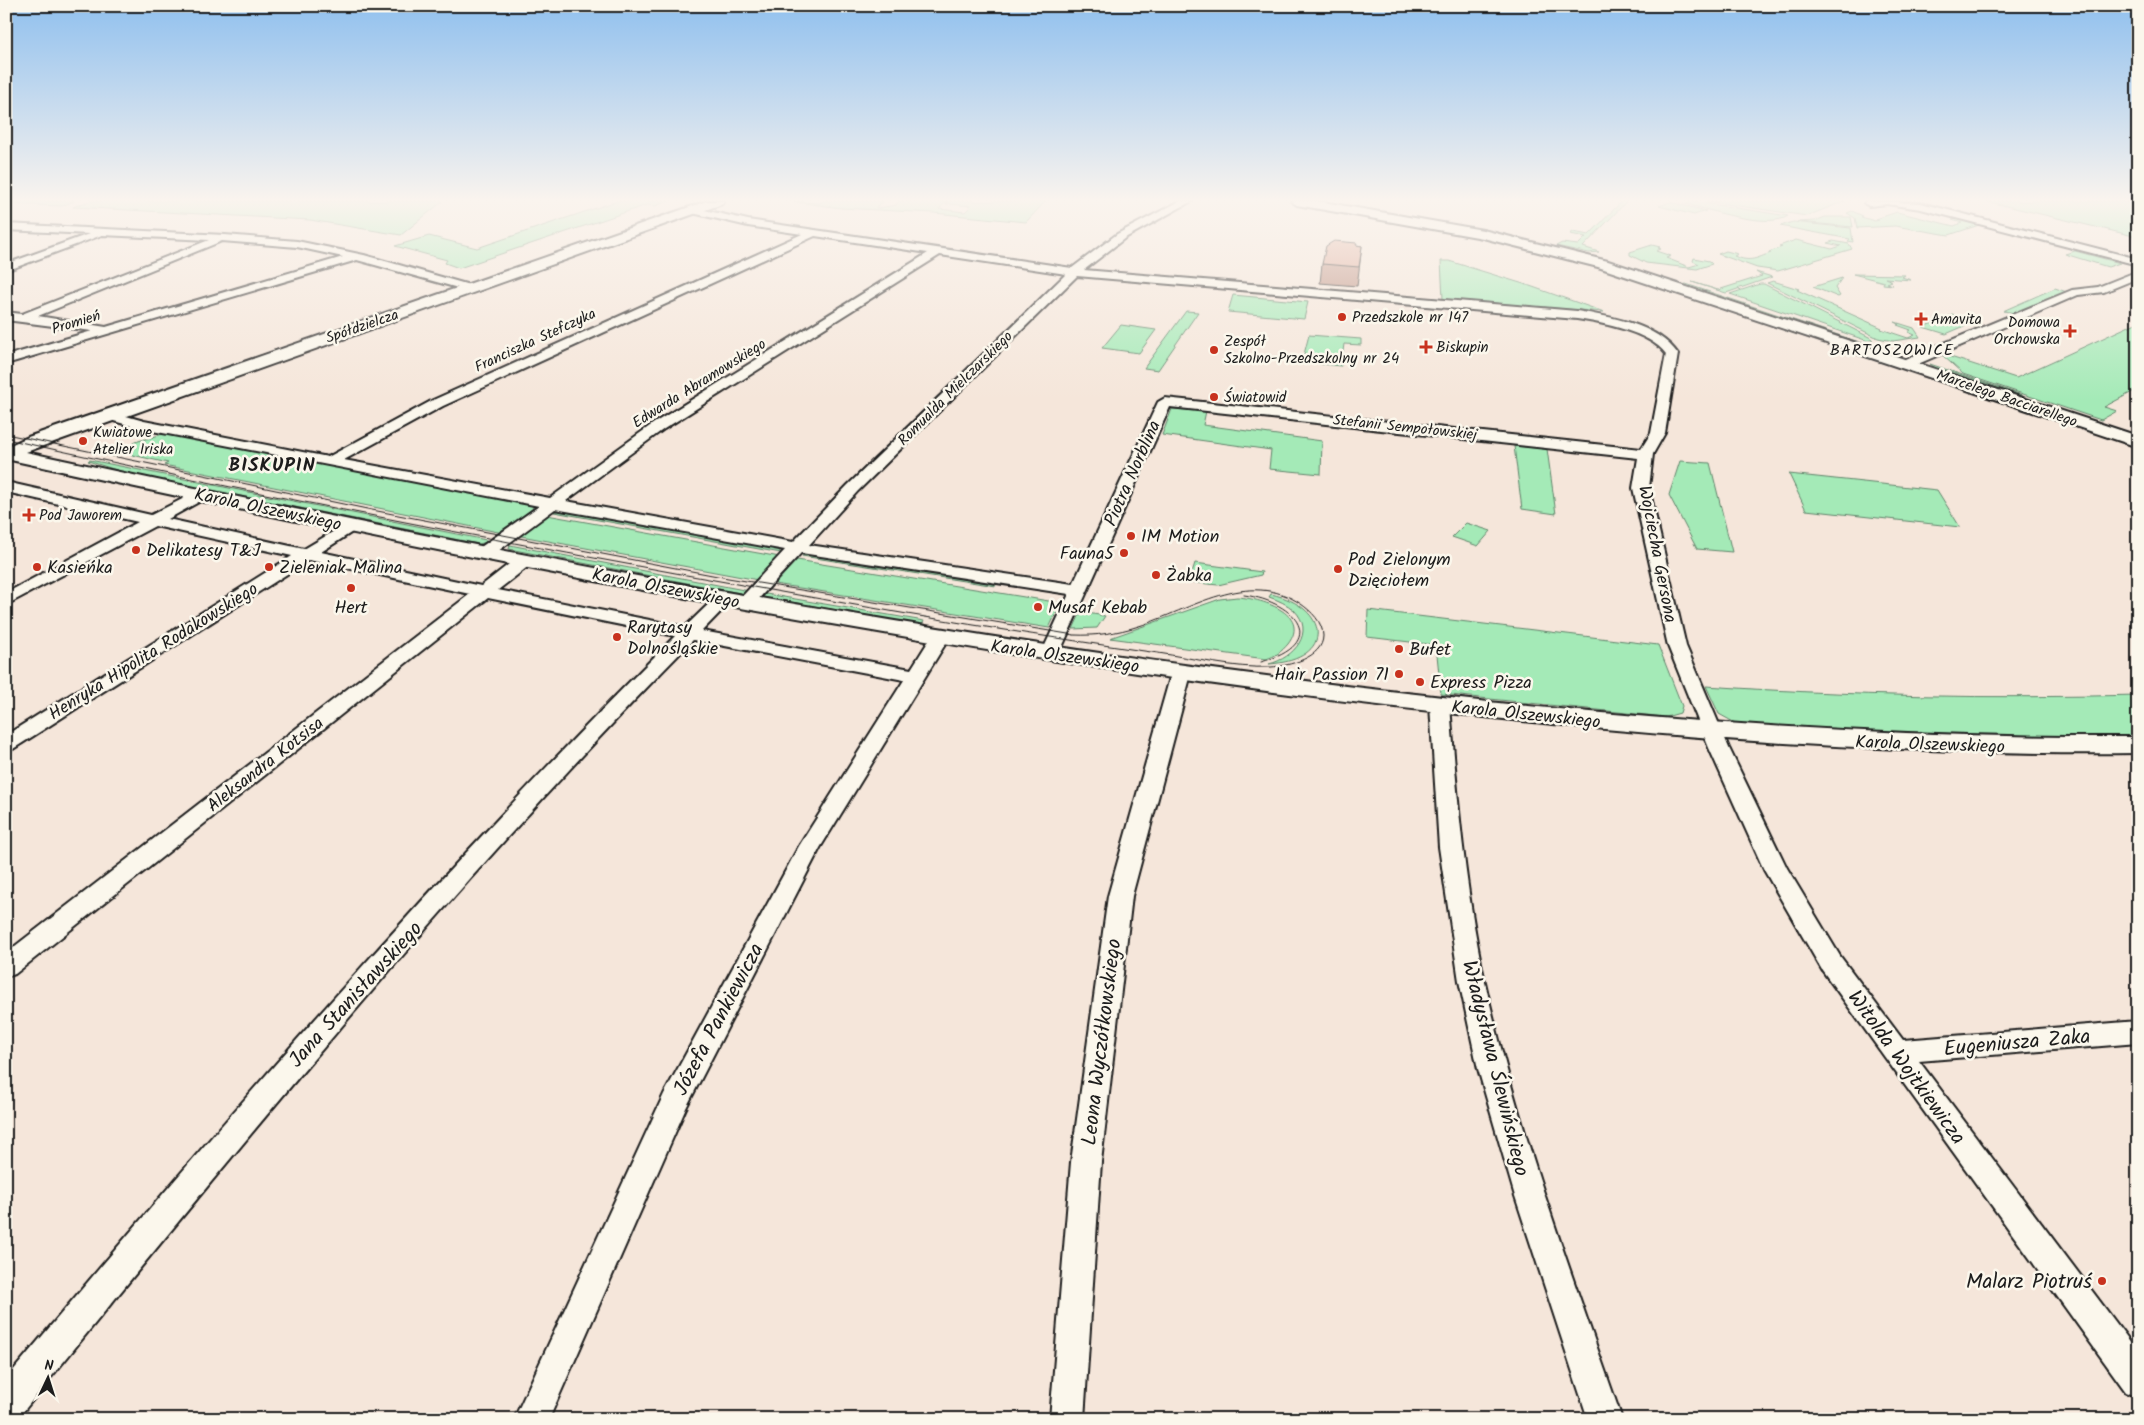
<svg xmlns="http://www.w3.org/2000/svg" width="2144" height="1425" font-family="Kalam,sans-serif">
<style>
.green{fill:#a4eab7;stroke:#60836a}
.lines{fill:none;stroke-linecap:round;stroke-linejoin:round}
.minor-casing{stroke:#1c1c1c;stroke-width:4}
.tertiary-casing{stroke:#1c1c1c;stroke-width:4}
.minor{fill:#fbf7ec;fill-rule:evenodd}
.tertiary{fill:#fbf7ec;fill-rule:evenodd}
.tram{stroke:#1c1c1c;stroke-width:1}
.wall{fill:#bc8d7e;stroke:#1c1c1c}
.building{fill:#dba493;stroke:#1c1c1c}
.poi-dot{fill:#c8321e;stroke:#fbf7ec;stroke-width:2}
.labels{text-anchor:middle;stroke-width:5;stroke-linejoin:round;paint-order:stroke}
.far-poi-label{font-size:15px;fill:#1c1c1c;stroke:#fbf7ec;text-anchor:start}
.far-street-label{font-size:15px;fill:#1c1c1c;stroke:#fbf7ec}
.far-neighbourhood-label{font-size:16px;letter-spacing:1px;fill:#1c1c1c;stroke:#fbf7ec}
.street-label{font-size:18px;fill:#1c1c1c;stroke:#fbf7ec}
.poi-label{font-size:18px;fill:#1c1c1c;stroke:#fbf7ec;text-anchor:start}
.far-district-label{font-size:19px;font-weight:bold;letter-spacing:1px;fill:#1c1c1c;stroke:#fbf7ec}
.near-street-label{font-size:21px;fill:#1c1c1c;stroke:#fbf7ec}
.near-poi-label{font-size:21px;fill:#1c1c1c;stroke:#fbf7ec;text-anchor:end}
</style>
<rect width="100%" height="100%" fill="#f5e6da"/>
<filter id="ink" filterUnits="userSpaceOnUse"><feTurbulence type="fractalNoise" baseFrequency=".02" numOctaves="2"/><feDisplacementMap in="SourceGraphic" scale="10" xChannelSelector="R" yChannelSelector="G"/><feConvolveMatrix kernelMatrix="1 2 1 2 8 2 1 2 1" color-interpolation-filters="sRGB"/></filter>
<g filter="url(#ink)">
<g class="green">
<polygon points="6,201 74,201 62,206 6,204"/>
<polygon points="89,201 443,201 401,235 310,220 73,207"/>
<polygon points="617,201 669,201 655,206 647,205 459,268 445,263 447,260 395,246 429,236 477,248"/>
<polygon points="789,201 820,203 823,201 884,201 876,207 878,208 896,205 899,201 942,201 948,204 944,204 939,209 965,212 971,206 950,204 945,201 1046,201 1026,222 934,213 841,208"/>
<polygon points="1622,201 1627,201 1583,247 1599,252 1589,253 1556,246 1562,243 1578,245 1586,237 1570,234 1573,232 1589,235"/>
<path d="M 1692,201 L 1788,216 C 1769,229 1709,210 1686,204 Z"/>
<polygon points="1705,201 1845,201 1807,216"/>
<polygon points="1985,201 2120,201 2138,205 2138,237"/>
<polygon points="1670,202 1706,211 1694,215 1659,206"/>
<polygon points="1852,211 1863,216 1861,217 1875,221 1879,220 1876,219 1897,212 1954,226 1962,223 1952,220 1955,219 1979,225 1949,235 1895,226 1857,228 1855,218 1847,213"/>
<polygon points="1825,217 1851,217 1853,227 1798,222 1815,221"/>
<polygon points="1793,222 1851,228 1853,242 1848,241 1850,239 1780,226"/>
<path d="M 1796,240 L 1832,249 L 1841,246 L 1827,243 L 1833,241 L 1849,244 L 1852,249 L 1778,271 L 1757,268 L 1718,254 L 1726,251 L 1738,254 L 1734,256 C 1751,263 1756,258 1771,253 L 1769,252 L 1782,247 L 1779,246 Z"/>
<polygon points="1652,245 1660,247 1658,248 1661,249 1656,251 1671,256 1666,258 1689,267 1699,264 1693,261 1694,258 1709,261 1712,264 1697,269 1646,263 1630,255 1630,252"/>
<polygon points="2075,251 2120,263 2108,267 2065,254"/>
<polygon points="1441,261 1449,261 1527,285 1604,312 1443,299"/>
<polygon points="1756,272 1772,277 1726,293 1692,282 1718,290 1762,276"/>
<polygon points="1853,274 1905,275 1902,277 1911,280 1885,278 1892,281 1887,283 1893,285 1883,284 1884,282"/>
<polygon points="1842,278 1835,288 1840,296 1838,297 1813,287"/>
<polygon points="1773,281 1799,289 1797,290 1882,328 1881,329 1908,338 1915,335 1908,332 1911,330 1897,325 1899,324 1895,322 1914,328 1920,337 1893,341 1878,338 1767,283"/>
<polygon points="1686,284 1895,354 1879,350 1682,285"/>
<polygon points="1760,284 1764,284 1873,339 1868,341 1730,294"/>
<polygon points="2055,288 2067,292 2016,313 2003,311"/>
<polygon points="1233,295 1308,302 1304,319 1228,312"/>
<polygon points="1186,311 1198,312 1158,370 1144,368"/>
<polygon points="1952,315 1974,322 1946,334 1923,327"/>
<polygon points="2138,322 2138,389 2104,407 2117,411 2101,420 1963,374 1941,354 2016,378"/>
<polygon points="1121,325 1156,330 1139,353 1102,348"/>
<polygon points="1309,335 1361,339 1361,345 1344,344 1341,366 1302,362"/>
<polygon points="1930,364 2022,395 2022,396 2020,398 1940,371"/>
<polygon points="1172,409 1206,411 1203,425 1322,441 1321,474 1269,469 1271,450 1162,435"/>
<polygon points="166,433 531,504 533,508 503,533 164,465 168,463 119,452 135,442"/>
<polygon points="1514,446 1547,449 1556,514 1522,509"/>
<polygon points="90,460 491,541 479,544 126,473 88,461"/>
<polygon points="1680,461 1710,463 1732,552 1697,549 1669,495"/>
<polygon points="1789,474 1937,490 1960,527 1806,510"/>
<polygon points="565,509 776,547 781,553 554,512"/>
<polygon points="547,515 780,557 758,580 521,536"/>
<polygon points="1466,523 1491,531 1478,546 1452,537"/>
<polygon points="510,545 749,591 745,594 509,549"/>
<polygon points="812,553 994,583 996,586 802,556"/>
<polygon points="797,560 1061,603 1049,628 775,584"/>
<polygon points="1195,563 1262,572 1261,575 1218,585 1189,582"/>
<polygon points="766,594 924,621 922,625 763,597"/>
<path d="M 1271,594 C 1330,607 1336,660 1269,664 C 1294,658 1316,632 1294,610 C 1287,604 1278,600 1269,597 Z"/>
<path d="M 1237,597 C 1259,598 1312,613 1288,644 C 1281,652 1276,656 1266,659 L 1110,638 L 1220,599 Z"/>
<polygon points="1368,610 1658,645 1682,706 1680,713 1666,717 1441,694 1436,645 1367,637"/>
<polygon points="1081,612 1105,616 1097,628 1073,629"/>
<path d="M 1706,686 C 1850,696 1993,699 2138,695 L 2138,739 L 1956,739 L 1737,724 L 1719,714 Z"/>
</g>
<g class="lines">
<defs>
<g id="minor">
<path d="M 1180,201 L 1192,201 L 1125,238 L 1084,270 L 1577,311 C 1611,317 1657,324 1678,354 L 1665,433 L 1653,454 L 1649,488 L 1686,646 L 1729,748 L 1787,868 L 1840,956 L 1903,1040 L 2138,1021 L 2138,1043 L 1919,1061 L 2138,1352 L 2138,1397 L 2126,1392 L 1822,970 L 1764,870 L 1709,748 L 1668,646 L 1633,488 L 1638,458 L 1170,407 L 1059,654 L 1057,658 L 1043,658 L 1041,654 L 1069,594 L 801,553 L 751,607 L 739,607 L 736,603 L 785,550 L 555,509 L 490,557 L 478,557 L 476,553 L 478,549 L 539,506 L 142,429 L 103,418 L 101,415 L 108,411 L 144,421 L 328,457 L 433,400 L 802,234 L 748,226 L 688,212 L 686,210 L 691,207 L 748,220 L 1072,268 L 1117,234 ZM 815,236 L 928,253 L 654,423 L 550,498 L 344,460 L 443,406 ZM 940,255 L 1066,274 L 848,485 L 793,542 L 566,501 L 664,429 ZM 1077,276 L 1577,319 C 1603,323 1650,332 1666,354 L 1651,433 L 1641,449 L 1165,398 L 1158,402 L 1073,584 L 809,545 L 858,491 Z"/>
<polygon points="1866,201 1921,203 2138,259 2138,265 1921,209 1887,204 1869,206 1864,203"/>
<path d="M 6,224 L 225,235 L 297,241 L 364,255 L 473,286 L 475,288 L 469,291 L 357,260 L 6,364 L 6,356 L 92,331 L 6,320 L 6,312 L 22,314 L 209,240 L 102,235 L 6,271 L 6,264 L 89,234 L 6,230 ZM 222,241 L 297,247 L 343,257 L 106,327 L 38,316 Z"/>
<polygon points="2138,271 2138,278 2104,292 2078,295 1911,367 1901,367 1900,364 1901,361 2072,290 2098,287"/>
<path d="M 6,482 L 151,515 L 200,490 L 208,495 L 206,498 L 168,519 L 304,549 L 351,521 L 357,523 L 359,526 L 357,529 L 321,552 L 481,586 L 518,557 L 530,557 L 532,561 L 530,565 L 498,590 L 685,627 L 718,595 L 730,595 L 733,599 L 702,631 L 911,669 L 933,634 L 947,634 L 949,638 L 820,848 L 686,1108 L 549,1419 L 514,1419 L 664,1094 L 799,846 L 904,680 L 693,640 C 452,885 234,1152 18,1418 L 6,1419 L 6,1379 C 220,1124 439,871 675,636 L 488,598 L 15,974 L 6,977 L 6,953 L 470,594 L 309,560 L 13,749 L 6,751 L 6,735 L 292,556 L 155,526 L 6,605 L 6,593 L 138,522 L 6,492 Z"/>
<polygon points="1181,668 1188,670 1191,674 1132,896 1101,1162 1084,1419 1050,1419 1071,1162 1108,896 1171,674 1174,670"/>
<path d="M 1440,699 L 1447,701 L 1450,705 C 1457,798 1465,891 1485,982 C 1518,1131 1572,1275 1622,1419 L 1588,1419 L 1514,1193 L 1478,1069 L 1459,981 L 1439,847 L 1430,705 L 1433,701 Z"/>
</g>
<g id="tertiary">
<path d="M 707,201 L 724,201 L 722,204 L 26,452 C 442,542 859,624 1282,678 C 1566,714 1851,739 2138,737 L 2138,753 C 1848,756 1561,729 1274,692 C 847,636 426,551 6,459 L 6,447 L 28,437 Z"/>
<polygon points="1291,201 1317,201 1483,230 1608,261 2138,436 2138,447 1598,267 1483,238 1297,205"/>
</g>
</defs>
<use href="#minor" class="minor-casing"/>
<use href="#tertiary" class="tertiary-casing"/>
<use href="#minor" class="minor"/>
<use href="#tertiary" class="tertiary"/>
<g class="tram">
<path d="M 6,434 L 372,510 L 728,578 L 1074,635 C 1096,636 1117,633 1139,626 C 1190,610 1249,568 1301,604 C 1311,611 1323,622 1323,636 C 1323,658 1288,666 1271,667 C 1234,669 1194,658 1158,653 C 1074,641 990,628 907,614 C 605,562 304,505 6,439"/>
<path d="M 1244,595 C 1298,602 1329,644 1261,662"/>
</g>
</g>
<polygon class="wall" points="1356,245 1362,246 1357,286 1320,283 1322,264"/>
<polygon class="building" points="1334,241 1357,243 1356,245 1362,246 1359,267 1322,264 1326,246"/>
</g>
<linearGradient id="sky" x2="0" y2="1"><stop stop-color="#90c0ee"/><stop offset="0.5" stop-color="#faf4ee"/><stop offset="1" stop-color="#faf4ee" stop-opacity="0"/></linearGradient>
<rect width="2144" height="400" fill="url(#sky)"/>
<g class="poi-dot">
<circle cx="1342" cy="317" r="5"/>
<path d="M1918.5 311.5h5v5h5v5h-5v5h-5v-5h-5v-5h5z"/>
<path d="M2067.5 323.5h5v5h5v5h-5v5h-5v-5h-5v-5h5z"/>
<path d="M1423.5 339.5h5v5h5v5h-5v5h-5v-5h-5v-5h5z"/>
<circle cx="1214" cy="350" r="5"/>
<circle cx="1214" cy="397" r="5"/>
<circle cx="83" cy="441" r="5"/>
<path d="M26.5 507.5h5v5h5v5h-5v5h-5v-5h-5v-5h5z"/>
<circle cx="1131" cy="536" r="5"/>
<circle cx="136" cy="550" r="5"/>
<circle cx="1124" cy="553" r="5"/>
<circle cx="37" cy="567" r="5"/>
<circle cx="269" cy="567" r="5"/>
<circle cx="1338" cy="569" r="5"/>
<circle cx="1156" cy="575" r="5"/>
<circle cx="351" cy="588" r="5"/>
<circle cx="1038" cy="607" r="5"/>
<circle cx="617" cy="637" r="5"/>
<circle cx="1399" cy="649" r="5"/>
<circle cx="1399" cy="674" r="5"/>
<circle cx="1420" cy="682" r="5"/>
<circle cx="2102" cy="1281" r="5"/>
</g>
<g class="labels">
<g class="far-poi-label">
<text x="1352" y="322">Przedszkole nr 147</text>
<text x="1931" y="324">Amavita</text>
<text x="2060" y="327" text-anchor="end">Domowa<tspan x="2060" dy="17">Orchowska</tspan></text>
<text x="1224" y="346">Zespół<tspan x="1224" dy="17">Szkolno-Przedszkolny nr 24</tspan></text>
<text x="1436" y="352">Biskupin</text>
<text x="1224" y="402">Światowid</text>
<text x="93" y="437">Kwiatowe<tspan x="93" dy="17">Atelier Iriska</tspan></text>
<text x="39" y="520">Pod Jaworem</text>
</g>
<g class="far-street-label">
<text transform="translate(76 322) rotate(-17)" y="5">Promień</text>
<text transform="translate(362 326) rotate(-19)" y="5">Spółdzielcza</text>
<text transform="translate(535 340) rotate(-25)" y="5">Franciszka Stefczyka</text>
<text transform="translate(699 383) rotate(-32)" y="5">Edwarda Abramowskiego</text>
<text transform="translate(955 388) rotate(-45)" y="5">Romualda Mielczarskiego</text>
<text transform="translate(2007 398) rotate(19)" y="5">Marcelego Bacciarellego</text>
<text transform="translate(1405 427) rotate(6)" y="5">Stefanii Sempołowskiej</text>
</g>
<g class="far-neighbourhood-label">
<text x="1892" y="355">BARTOSZOWICE</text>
</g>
<g class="street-label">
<text transform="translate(1132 473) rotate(-66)" y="6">Piotra Norblina</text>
<text transform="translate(268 509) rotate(12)" y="6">Karola Olszewskiego</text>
<text transform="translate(1658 554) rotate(79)" y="6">Wojciecha Gersona</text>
<text transform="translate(666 588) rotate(11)" y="6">Karola Olszewskiego</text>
<text transform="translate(153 651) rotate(-32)" y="6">Henryka Hipolita Rodakowskiego</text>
<text transform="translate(1065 656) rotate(8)" y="6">Karola Olszewskiego</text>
<text transform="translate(1526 714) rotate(6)" y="6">Karola Olszewskiego</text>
<text transform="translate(1930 744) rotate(2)" y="6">Karola Olszewskiego</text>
<text transform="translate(265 764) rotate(-38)" y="6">Aleksandra Kotsisa</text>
</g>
<g class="poi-label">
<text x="1141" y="542">IM Motion</text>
<text x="146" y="556">Delikatesy T&amp;J</text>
<text x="1114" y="559" text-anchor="end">Fauna5</text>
<text x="1348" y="565">Pod Zielonym<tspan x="1348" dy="21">Dzięciołem</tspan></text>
<text x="47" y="573">Kasieńka</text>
<text x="279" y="573">Zieleniak Malina</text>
<text x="1166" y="581">Żabka</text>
<text x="351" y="613" text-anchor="middle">Hert</text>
<text x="1048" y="613">Musaf Kebab</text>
<text x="627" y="633">Rarytasy<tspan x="627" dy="21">Dolnośląskie</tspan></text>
<text x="1409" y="655">Bufet</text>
<text x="1389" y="680" text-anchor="end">Hair Passion 71</text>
<text x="1430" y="688">Express Pizza</text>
</g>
<g class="far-district-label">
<text x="272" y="471">BISKUPIN</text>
</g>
<g class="near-street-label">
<text transform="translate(355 994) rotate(-48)" y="7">Jana Stanisławskiego</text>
<text transform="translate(718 1019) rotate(-62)" y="7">Józefa Pankiewicza</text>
<text transform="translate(1101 1042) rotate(-83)" y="7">Leona Wyczółkowskiego</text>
<text transform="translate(2017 1042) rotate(-5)" y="7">Eugeniusza Zaka</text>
<text transform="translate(1907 1067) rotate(54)" y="7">Witolda Wojtkiewicza</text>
<text transform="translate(1496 1068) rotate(76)" y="7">Władysława Ślewińskiego</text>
</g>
<g class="near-poi-label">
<text x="2092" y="1288">Malarz Piotruś</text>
</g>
</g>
<rect width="2144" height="1425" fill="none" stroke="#fbf7ec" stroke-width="25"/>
<rect x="12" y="12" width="2119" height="1400" fill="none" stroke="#1c1c1c" stroke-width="2" filter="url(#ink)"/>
<g transform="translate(48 1378) rotate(4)" stroke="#fbf7ec" stroke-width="4" paint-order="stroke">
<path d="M0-4L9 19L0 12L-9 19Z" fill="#1c1c1c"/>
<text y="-8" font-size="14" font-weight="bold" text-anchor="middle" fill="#1c1c1c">N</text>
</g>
</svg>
